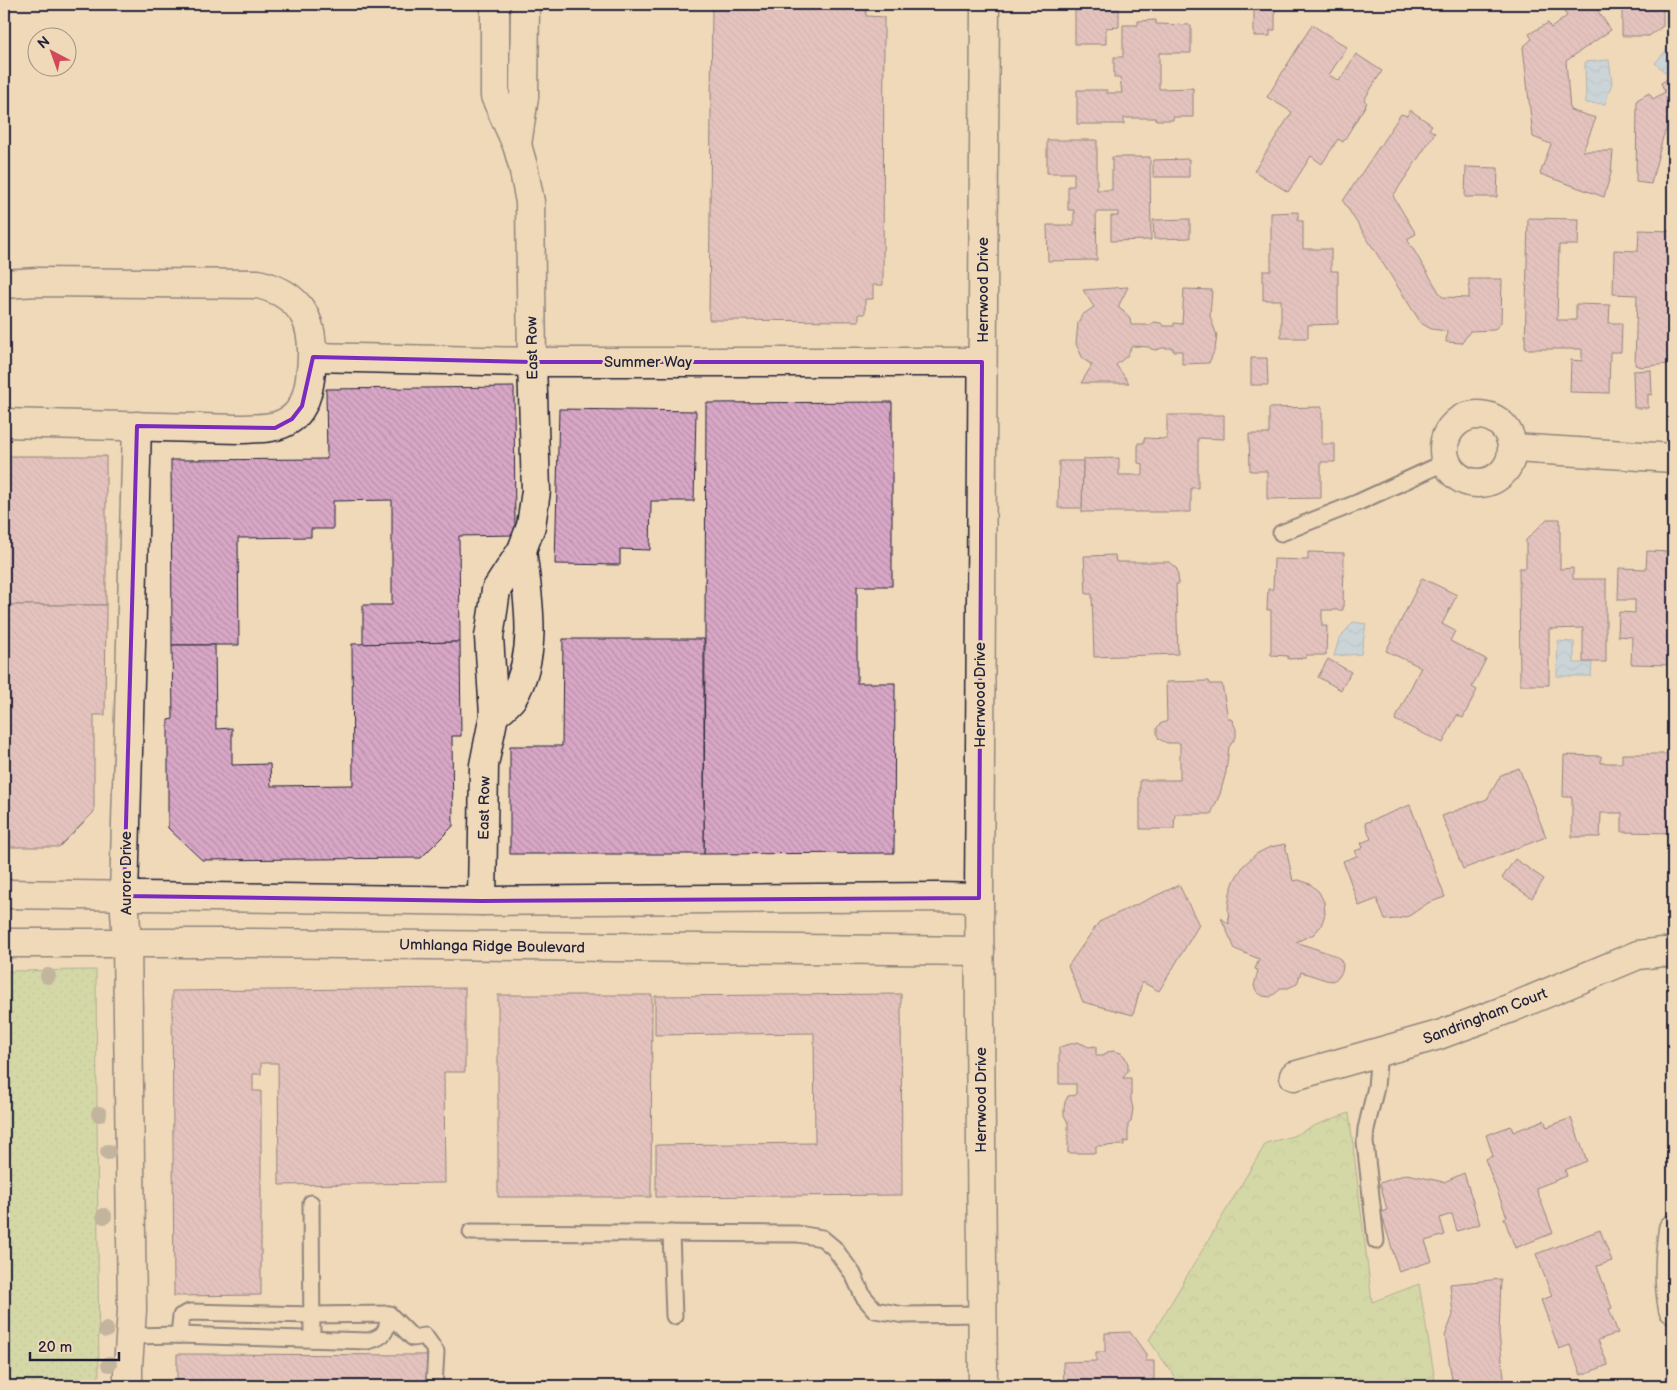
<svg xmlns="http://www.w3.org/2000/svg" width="1677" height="1390" font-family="'Balsamiq Sans',sans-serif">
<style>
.green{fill:url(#green-dots);stroke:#6a7c66}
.forest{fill:url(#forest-crowns);stroke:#6a7c66}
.water{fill:url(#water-waves);stroke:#6d8aae}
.building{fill:url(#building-back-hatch);stroke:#22223b}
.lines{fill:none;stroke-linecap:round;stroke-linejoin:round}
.service-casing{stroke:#22223b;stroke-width:19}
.minor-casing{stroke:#22223b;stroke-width:31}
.tertiary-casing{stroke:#22223b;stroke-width:31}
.service{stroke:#efd9b8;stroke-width:15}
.minor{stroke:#efd9b8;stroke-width:28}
.tertiary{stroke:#efd9b8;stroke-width:28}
.tree{fill:#8e887d}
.marked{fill:none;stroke:#7b2cbf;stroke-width:4;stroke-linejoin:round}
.labels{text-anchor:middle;stroke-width:5;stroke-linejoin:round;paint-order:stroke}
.street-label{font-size:15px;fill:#22223b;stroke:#efd9b8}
</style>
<defs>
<pattern id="green-dots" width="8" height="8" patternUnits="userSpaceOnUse" patternTransform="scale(1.25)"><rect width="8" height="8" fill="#b3d691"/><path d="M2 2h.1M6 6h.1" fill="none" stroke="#9ab77e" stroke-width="1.8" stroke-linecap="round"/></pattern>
<pattern id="forest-crowns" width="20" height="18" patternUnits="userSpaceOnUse" patternTransform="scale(1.25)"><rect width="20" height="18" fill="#b3d691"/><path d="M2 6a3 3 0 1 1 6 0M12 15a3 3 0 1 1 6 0" fill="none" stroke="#9ab77e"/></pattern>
<pattern id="water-waves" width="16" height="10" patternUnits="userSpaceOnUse" patternTransform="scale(1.25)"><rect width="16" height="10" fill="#9fcffb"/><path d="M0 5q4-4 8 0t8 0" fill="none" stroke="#89b1d8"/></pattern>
<pattern id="building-back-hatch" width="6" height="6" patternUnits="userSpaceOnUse" patternTransform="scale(1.25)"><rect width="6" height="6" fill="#d8a7c6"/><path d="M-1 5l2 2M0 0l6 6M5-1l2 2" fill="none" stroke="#b98fab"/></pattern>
</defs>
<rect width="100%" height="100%" fill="#efd9b8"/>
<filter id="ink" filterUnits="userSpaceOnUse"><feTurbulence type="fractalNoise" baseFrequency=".02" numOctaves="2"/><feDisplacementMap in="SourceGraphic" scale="10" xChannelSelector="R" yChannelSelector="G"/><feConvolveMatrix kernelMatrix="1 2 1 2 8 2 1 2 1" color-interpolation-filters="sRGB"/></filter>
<g filter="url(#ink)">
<polygon class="green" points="96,970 99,1386 4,1386 4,971"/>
<polygon class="forest" points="1349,1113 1372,1302 1419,1284 1436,1386 1181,1386 1149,1340 1266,1143 1293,1136 1316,1125"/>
<g class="water">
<polygon points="1672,44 1673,70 1666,73 1655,63"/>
<polygon points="1609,60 1612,83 1605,104 1586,103 1585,62"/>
<polygon points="1353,622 1366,624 1361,654 1334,656 1339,639"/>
<polygon points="1558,641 1574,642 1574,663 1592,663 1591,676 1557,676"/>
</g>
<g class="building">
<polygon points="712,4 866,4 866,16 884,17 883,285 873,285 873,299 865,299 865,314 859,314 859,321 709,320"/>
<polygon points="1576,4 1593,4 1611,30 1566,61 1570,110 1596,118 1583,151 1613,151 1611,173 1604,197 1540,174 1551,144 1533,137 1523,47 1532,39 1529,34 1548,23 1551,28 1567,16 1564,12"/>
<polygon points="1622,4 1663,4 1663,26 1649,36 1622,36"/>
<polygon points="1254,5 1275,6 1275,30 1270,30 1270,36 1254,36"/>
<polygon points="1119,9 1119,27 1106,28 1106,44 1075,44 1075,10"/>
<polygon points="1156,20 1156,24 1191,25 1191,53 1159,53 1159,89 1193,88 1193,117 1173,117 1173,120 1156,120 1156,118 1124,118 1124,124 1077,124 1077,90 1107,90 1107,93 1122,93 1120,78 1114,78 1114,57 1123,57 1123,25 1138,25 1138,21"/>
<polygon points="1312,25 1347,47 1329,75 1339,81 1356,54 1382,71 1364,100 1367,103 1343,142 1338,139 1322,164 1311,156 1288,192 1254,171 1292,112 1267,97"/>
<polygon points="1673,76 1673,124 1668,125 1663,137 1651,184 1636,182 1637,100 1649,93 1653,99 1665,92 1661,83"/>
<polygon points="1410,110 1432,125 1429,129 1435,133 1393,196 1416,234 1407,239 1442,297 1469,298 1469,279 1502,279 1501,323 1494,330 1470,331 1462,343 1446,342 1447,331 1431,329 1421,323 1343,201 1401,114 1407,116"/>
<polygon points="1047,140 1097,140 1097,190 1112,190 1112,157 1150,157 1151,240 1111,241 1111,216 1118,216 1118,212 1096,212 1097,260 1048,261 1047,225 1074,225 1074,210 1068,210 1068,186 1074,186 1074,173 1047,173"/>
<polygon points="1189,159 1189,177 1153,177 1153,160"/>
<polygon points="1466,167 1498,168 1497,197 1465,197"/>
<polygon points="1298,212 1298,221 1303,221 1303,249 1331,249 1331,271 1338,271 1338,324 1308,325 1308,338 1281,338 1281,300 1263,300 1263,271 1271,271 1271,213"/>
<polygon points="1528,218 1579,219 1578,245 1559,245 1557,320 1576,320 1576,304 1610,305 1609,323 1622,323 1621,352 1610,352 1609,393 1570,392 1571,360 1582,361 1582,349 1525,349"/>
<polygon points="1190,219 1190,238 1154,239 1153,220"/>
<polygon points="1639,230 1673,231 1673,360 1667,364 1641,367 1635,365 1637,295 1613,294 1614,250 1638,251"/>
<polygon points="1128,287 1118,307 1123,311 1130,319 1131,325 1150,325 1154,322 1161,323 1163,326 1174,326 1174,323 1182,324 1184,289 1212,290 1210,316 1217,336 1215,349 1209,363 1182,364 1182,351 1173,351 1173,348 1162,348 1156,350 1151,349 1149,347 1132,346 1127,356 1116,365 1129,383 1081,383 1092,365 1083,359 1076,344 1078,323 1082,315 1094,307 1083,290"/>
<polygon points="1251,358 1267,358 1268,385 1251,385"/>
<polygon points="1651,370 1652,395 1648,394 1648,408 1634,408 1633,371"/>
<polygon points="514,387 515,535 459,536 460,642 363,644 363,605 392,605 392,500 333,501 333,529 311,529 311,537 238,538 239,645 172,645 171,460 327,459 326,389"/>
<polygon points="892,402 892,586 857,586 857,683 895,683 894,853 704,854 706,403"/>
<polygon points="1322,407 1322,444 1335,444 1335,462 1321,462 1321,498 1267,499 1267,471 1250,471 1249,434 1269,434 1269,408"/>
<polygon points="559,409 696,411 694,501 651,501 650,550 620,549 620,565 555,564"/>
<polygon points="1167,415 1224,415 1224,439 1198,438 1198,488 1191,488 1191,512 1082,512 1083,459 1119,458 1119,475 1143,475 1143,464 1138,463 1138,443 1144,443 1144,438 1167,439"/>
<rect x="4" y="456" width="102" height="149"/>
<polygon points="1059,461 1083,461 1082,508 1058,508"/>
<polygon points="1547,519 1560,519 1560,569 1573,568 1573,579 1606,579 1606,662 1583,662 1583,628 1549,629 1549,685 1520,685 1519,568 1526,568 1526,540"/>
<polygon points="1647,551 1673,552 1673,665 1631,664 1632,637 1618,636 1619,612 1635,613 1635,600 1618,600 1619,568 1646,569"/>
<polygon points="1308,552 1344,553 1343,610 1322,610 1322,626 1327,626 1326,655 1306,655 1306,658 1288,659 1288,656 1271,655 1271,610 1267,610 1268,589 1273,589 1274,559 1308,560"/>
<polygon points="1115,555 1116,562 1169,562 1177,569 1179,584 1176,584 1178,654 1094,657 1092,594 1086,594 1084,556"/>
<polygon points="1422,578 1457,595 1442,624 1455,631 1450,641 1486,659 1472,687 1477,690 1463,718 1457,715 1443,743 1395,720 1421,667 1386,651"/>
<polygon points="4,605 106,605 105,715 94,715 94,812 59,847 4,847"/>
<polygon points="563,639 704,639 704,854 510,854 510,746 562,746"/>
<polygon points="460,642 461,736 452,736 453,826 421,858 202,860 168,828 168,720 173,719 172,645 215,645 216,729 232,728 232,765 270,764 271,786 353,785 352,644"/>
<polygon points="1328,659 1351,672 1341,690 1318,677"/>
<polygon points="1209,681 1210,684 1222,684 1228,718 1232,720 1236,729 1236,737 1229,747 1226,772 1220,794 1211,814 1175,814 1174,829 1140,829 1140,780 1180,780 1180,743 1167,743 1159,739 1157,734 1157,728 1160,724 1167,721 1166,682"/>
<polygon points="1622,754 1673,754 1673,833 1622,832 1622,813 1601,813 1600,837 1572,837 1572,797 1563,797 1564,755 1601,756 1601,763 1622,763"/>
<polygon points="1519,768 1546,837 1463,869 1442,816 1487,799 1501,775"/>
<polygon points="1410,805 1445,897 1428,903 1409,916 1397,919 1385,920 1377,899 1359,906 1343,861 1357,856 1355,851 1363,848 1361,843 1371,839 1365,823"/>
<polygon points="1285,844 1293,881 1299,880 1310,884 1319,892 1324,902 1325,914 1321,926 1314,934 1296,942 1334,955 1340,959 1343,965 1342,972 1338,978 1332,981 1326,980 1301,972 1297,984 1288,988 1280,988 1276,993 1270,997 1263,996 1257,992 1254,986 1258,970 1255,969 1259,959 1235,949 1221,918 1229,924 1228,908 1230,893 1235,879 1244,865 1256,854 1270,847"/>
<polygon points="1515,859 1544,879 1532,898 1502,878"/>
<polygon points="1179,885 1199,925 1159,991 1142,982 1133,1015 1083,1002 1068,966 1099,922"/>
<polygon points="465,988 465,1072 444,1072 445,1183 279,1185 278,1063 261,1063 261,1074 253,1074 253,1091 261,1091 261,1295 174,1296 172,991"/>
<polygon points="901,994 902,1195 656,1197 656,1145 815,1143 814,1033 655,1035 655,996"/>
<polygon points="498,995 652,995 651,1197 498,1197"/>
<polygon points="1078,1042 1089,1047 1096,1046 1096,1056 1103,1056 1107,1052 1113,1051 1121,1053 1125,1057 1128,1064 1128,1071 1123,1078 1131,1078 1131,1100 1133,1108 1131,1122 1128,1124 1128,1142 1124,1141 1124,1145 1096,1146 1096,1153 1068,1153 1068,1123 1064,1115 1064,1108 1065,1102 1068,1096 1076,1095 1076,1084 1059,1084 1059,1047"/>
<polygon points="1571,1118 1587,1161 1565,1170 1567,1176 1536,1188 1553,1233 1515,1248 1504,1218 1507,1217 1485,1159 1493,1156 1486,1135 1511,1126 1513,1132 1544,1120 1547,1127"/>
<polygon points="1464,1173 1480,1224 1457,1231 1452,1214 1440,1218 1445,1235 1425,1241 1432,1261 1399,1272 1381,1212 1387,1210 1380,1183 1407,1174 1444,1182"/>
<polygon points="1600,1230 1612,1261 1597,1266 1612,1308 1609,1309 1618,1333 1598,1340 1608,1365 1581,1375 1570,1345 1559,1349 1541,1300 1552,1296 1536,1254"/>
<polygon points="1501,1279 1499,1334 1505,1386 1453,1386 1445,1336 1453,1315 1450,1284"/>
<polygon points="1130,1332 1146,1354 1146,1361 1154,1361 1154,1386 1064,1386 1063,1362 1096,1361 1096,1352 1105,1352 1105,1333"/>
<polygon points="177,1354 427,1355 427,1386 177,1386"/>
</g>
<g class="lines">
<defs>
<g id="service">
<polyline points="1281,533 1359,502 1446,462"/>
<polyline points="311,1203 312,1339"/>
<polyline points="471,1232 798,1234 822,1238 834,1248 853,1274 863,1296 875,1310 904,1315 983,1314"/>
<polyline points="671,1233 674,1316"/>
<polyline points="1376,1241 1365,1142 1366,1129 1376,1087 1379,1052"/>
<polyline points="179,1335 181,1316 190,1312 312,1315 389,1314 413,1338 425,1336 436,1352 434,1386"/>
<path d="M 131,1336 L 179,1335 L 368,1341 C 385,1337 387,1331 389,1314"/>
</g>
<g id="minor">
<polyline points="517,145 524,97 525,4"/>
<path d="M 4,284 L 37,282 L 258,284 C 309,296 317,331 310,379 C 308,393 304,410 291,419 C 276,430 257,428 239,429 L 4,423"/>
<polyline points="313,357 532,362 982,362"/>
<circle cx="1478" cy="449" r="34"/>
<polyline points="1513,448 1673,458"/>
<path d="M 494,715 C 500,710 508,704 513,697 C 539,652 528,599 522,550"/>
<polyline points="4,894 482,901 938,897 979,898"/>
<polyline points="482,901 484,765 494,715 489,637 493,611 496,590 522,550 531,526 536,491 532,362 530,202 523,166 517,145 495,96 495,4"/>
<polyline points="4,943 254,943 980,951"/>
<polyline points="1294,1076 1439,1035 1511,1008 1638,955 1663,952 1673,953"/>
<path d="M 1673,1229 C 1669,1256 1668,1283 1673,1309"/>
<polyline points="128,1386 128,1366 132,1310 127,943 124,896 137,426"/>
</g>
<polyline id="tertiary" points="983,1386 979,898 985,4"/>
</defs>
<use href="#service" class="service-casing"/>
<use href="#minor" class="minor-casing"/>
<use href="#tertiary" class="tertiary-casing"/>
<use href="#service" class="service"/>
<use href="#minor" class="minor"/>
<use href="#tertiary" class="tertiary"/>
</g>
<g class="tree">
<circle cx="48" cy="976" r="8"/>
<circle cx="99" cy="1114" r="8"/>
<circle cx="108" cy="1152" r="8"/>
<circle cx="104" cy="1216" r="8"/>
<circle cx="106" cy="1330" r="8"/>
<circle cx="109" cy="1364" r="8"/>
</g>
</g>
<path d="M0 0H1677V1390H0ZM 313,357 L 532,362 L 982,362 L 979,898 L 482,901 L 124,896 L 137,426 L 275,428 L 292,419 L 302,406 Z" fill="#efd9b8" fill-opacity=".55" fill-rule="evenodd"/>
<path class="marked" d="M 313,357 L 532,362 L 982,362 L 979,898 L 482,901 L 124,896 L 137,426 L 275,428 L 292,419 L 302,406 Z"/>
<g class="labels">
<g class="street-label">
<text transform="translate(983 290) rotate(-90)" y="5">Herrwood Drive</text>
<text transform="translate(532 348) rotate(-91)" y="5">East Row</text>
<text x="648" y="367">Summer Way</text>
<text transform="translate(980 695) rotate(-90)" y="5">Herrwood Drive</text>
<text transform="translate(484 808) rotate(-89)" y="5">East Row</text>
<text transform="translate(126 873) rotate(-90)" y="5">Aurora Drive</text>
<text transform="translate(492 946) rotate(1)" y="5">Umhlanga Ridge Boulevard</text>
<text transform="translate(1485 1016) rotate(-21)" y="5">Sandringham Court</text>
<text transform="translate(981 1100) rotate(-90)" y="5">Herrwood Drive</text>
</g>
</g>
<rect width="1677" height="1390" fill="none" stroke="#efd9b8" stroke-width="20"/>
<rect x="10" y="10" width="1657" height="1370" fill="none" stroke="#22223b" stroke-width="2" filter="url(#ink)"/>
<g transform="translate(52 52) rotate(319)"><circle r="24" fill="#efd9b8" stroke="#9d9086"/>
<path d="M0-4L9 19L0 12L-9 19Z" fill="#d1495b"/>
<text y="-8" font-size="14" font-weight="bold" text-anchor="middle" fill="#22223b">N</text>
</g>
<path d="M30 1352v8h89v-8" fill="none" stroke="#22223b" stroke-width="2.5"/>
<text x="38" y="1352" font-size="15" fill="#22223b" stroke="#efd9b8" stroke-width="4" paint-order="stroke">20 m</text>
</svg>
